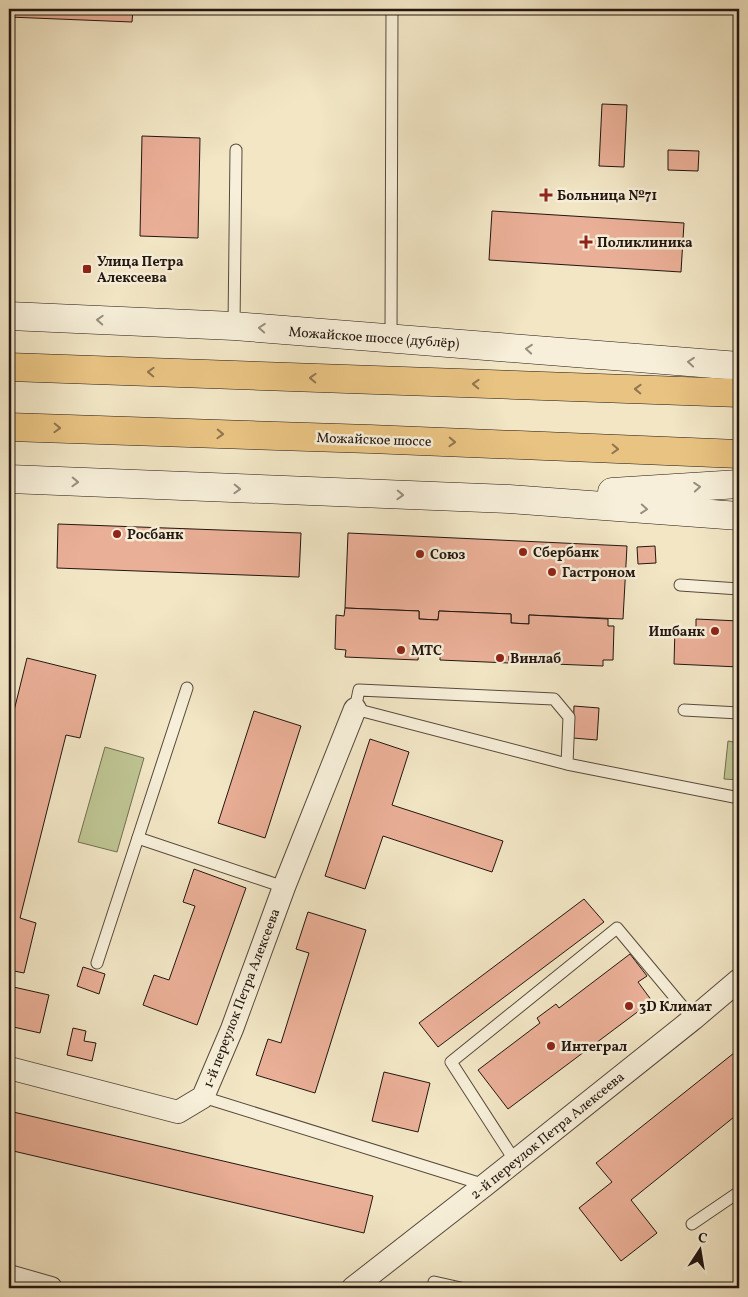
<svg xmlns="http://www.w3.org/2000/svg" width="748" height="1297" font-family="Vollkorn,serif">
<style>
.green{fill:#bec492;stroke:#706d51}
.building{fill:#eaaf97;stroke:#231610}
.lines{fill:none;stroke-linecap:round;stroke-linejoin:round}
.lane-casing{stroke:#574a3d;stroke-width:13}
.street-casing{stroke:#574a3d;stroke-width:24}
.secondary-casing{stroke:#231610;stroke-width:29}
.primary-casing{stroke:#231610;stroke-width:29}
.lane{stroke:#f7efd9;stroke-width:11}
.street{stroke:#f7efd9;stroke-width:22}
.secondary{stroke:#f7efd9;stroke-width:28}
.primary{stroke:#e9c382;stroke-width:28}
.oneway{stroke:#988d7f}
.oneway2{stroke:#90754f}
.poi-dot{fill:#8f2418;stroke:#f7efd9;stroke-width:2}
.labels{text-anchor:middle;stroke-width:5;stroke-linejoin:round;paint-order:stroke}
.poi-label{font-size:14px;font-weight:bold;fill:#231610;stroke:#f7efd9;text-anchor:start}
.street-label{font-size:14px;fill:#231610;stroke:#f7efd9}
</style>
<rect width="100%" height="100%" fill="#f2e6c5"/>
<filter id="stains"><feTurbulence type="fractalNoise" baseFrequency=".004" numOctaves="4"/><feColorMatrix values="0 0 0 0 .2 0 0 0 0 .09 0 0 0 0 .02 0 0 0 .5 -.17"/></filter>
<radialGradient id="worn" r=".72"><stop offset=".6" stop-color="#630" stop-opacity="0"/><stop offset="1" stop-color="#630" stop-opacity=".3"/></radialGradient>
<g class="green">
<polygon points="728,741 739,743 739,780 724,779"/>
<polygon points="105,747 144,758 117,852 78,842"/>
</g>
<g class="building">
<polygon points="9,9 133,9 132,22 9,17"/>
<polygon points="602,104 627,105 624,167 599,166"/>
<polygon points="142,136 200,138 198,238 140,236"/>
<polygon points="668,150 699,151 698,171 668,170"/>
<polygon points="492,211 684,223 681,272 489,260"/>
<polygon points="58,524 301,533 299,577 57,568"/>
<polygon points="348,533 627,546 623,619 529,615 529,624 511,623 511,614 439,611 438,620 419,619 419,611 345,608"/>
<polygon points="655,546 656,563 638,564 637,547"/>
<polygon points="345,608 419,611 419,619 438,620 439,611 511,614 511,623 529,624 529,615 608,619 608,626 614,626 613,660 603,660 603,666 529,663 529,657 509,656 509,663 440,660 440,653 419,652 418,660 345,657 346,650 335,649 336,615 344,616"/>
<polygon points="696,619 739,621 739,667 674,664 675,628 696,629"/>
<polygon points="27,658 96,675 80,738 66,735 20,918 36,923 24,973 9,970 9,731"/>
<polygon points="574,706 599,708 597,740 573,738"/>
<polygon points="254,711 301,726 265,838 218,823"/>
<polygon points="370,739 409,752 392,805 503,841 492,872 383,836 365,889 325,876"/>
<polygon points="194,869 246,888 197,1025 143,1005 154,975 169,980 195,906 183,902"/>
<polygon points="584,899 604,922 438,1047 419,1023"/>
<polygon points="308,912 366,930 315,1093 256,1075 268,1039 281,1043 309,953 296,949"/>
<polygon points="630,954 647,976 638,982 652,1001 508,1109 478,1070 540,1023 537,1018 556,1004 559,1008"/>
<polygon points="83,967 105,974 99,994 77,986"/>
<polygon points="9,986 49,995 40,1033 9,1026"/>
<polygon points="73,1028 86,1031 84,1041 96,1043 92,1061 67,1055"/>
<polygon points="739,1049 739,1113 631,1200 657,1233 621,1261 579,1208 612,1182 596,1163"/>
<polygon points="384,1072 430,1083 418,1132 372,1121"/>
<polygon points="9,1111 373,1196 364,1233 9,1150"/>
</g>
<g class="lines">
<defs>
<g id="lane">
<polyline points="234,326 236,150"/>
<polyline points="391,338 392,9"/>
<polyline points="680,585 739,589"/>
<polyline points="684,710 739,713"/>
<polyline points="567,764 355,709 359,690 554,699 569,717 567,764 739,798"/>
<polyline points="138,838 284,887"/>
<polyline points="97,963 187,688"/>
<polyline points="203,1097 485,1185"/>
<polyline points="515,1161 451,1062 617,928 693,1019"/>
<polyline points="692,1224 739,1192"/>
<polyline points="434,1282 461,1288"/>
</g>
<g id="street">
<polyline points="9,1068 178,1112 203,1097 232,1029 284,887 355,709"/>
<polyline points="9,1276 51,1288"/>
<polyline points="353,1288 485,1185 693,1019 739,980"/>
</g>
<g id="secondary">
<polyline points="9,316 234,326 739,366"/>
<polyline points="9,479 509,499 739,516"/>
<polyline points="612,492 739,484"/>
</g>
<g id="primary">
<polyline points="9,367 739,393"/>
<polyline points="9,427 370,439 739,454"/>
</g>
</defs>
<use href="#lane" class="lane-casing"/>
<use href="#street" class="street-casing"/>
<use href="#secondary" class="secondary-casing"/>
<use href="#primary" class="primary-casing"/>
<use href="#lane" class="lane"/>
<use href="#street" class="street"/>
<use href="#secondary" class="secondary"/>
<use href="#primary" class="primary"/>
</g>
<defs><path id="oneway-chevron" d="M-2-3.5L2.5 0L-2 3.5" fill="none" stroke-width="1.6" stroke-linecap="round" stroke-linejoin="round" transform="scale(1.25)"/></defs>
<g class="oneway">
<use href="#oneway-chevron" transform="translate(100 320) rotate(-177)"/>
<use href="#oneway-chevron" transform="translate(262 328) rotate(-176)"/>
<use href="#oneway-chevron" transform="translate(529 349) rotate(-175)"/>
<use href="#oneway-chevron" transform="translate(691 362) rotate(-175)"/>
<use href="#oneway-chevron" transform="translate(75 482) rotate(2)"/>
<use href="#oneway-chevron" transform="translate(697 487) rotate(-4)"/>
<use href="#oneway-chevron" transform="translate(237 489) rotate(2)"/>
<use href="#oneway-chevron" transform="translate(400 495) rotate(2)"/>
<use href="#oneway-chevron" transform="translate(644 509) rotate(4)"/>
</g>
<g class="oneway2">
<use href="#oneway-chevron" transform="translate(151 372) rotate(-178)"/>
<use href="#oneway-chevron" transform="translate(313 378) rotate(-178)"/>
<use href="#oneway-chevron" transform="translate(476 384) rotate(-178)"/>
<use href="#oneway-chevron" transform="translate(638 389) rotate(-178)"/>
<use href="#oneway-chevron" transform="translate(57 428) rotate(2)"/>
<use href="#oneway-chevron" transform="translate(220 434) rotate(2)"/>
<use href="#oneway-chevron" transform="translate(452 442) rotate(2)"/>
<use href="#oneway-chevron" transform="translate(615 449) rotate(2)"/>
</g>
<g class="poi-dot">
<path d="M543.5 187.5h5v5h5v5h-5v5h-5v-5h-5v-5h5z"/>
<path d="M583.5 234.5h5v5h5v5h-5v5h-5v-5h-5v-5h5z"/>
<rect x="82" y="264" width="10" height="10" rx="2.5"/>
<circle cx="117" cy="534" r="5"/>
<circle cx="523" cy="552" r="5"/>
<circle cx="420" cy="554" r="5"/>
<circle cx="552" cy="572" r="5"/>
<circle cx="715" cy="631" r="5"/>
<circle cx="401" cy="650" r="5"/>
<circle cx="500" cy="658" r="5"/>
<circle cx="629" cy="1006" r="5"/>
<circle cx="551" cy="1046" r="5"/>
</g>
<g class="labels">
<g class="poi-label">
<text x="557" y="200">Больница №71</text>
<text x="597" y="247">Поликлиника</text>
<text x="97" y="266">Улица Петра<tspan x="97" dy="16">Алексеева</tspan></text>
<text x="127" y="539">Росбанк</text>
<text x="533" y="557">Сбербанк</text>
<text x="430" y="559">Союз</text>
<text x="562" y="577">Гастроном</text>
<text x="705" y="636" text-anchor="end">Ишбанк</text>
<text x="411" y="655">МТС</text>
<text x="510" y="663">Винлаб</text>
<text x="639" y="1011">3D Климат</text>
<text x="561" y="1051">Интеграл</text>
</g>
<g class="street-label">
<text transform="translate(374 337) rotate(4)" y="5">Можайское шоссе (дублёр)</text>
<text transform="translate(374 439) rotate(2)" y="5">Можайское шоссе</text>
<text transform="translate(241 998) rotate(-69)" y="5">1-й переулок Петра Алексеева</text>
<text transform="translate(547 1135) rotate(-39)" y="5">2-й переулок Петра Алексеева</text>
</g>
</g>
<rect width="748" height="1297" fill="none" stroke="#f2e6c5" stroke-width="30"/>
<rect x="10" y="10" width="728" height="1277" fill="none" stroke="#231610" stroke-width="2.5"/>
<rect x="15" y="15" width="718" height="1267" fill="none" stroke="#231610"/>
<g transform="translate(700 1250) rotate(12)" stroke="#f7efd9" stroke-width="4" paint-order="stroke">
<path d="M0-4L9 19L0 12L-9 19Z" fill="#231610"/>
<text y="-8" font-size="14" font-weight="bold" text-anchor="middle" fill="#231610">С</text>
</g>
<rect width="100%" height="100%" filter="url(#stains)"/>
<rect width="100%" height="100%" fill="url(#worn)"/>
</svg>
